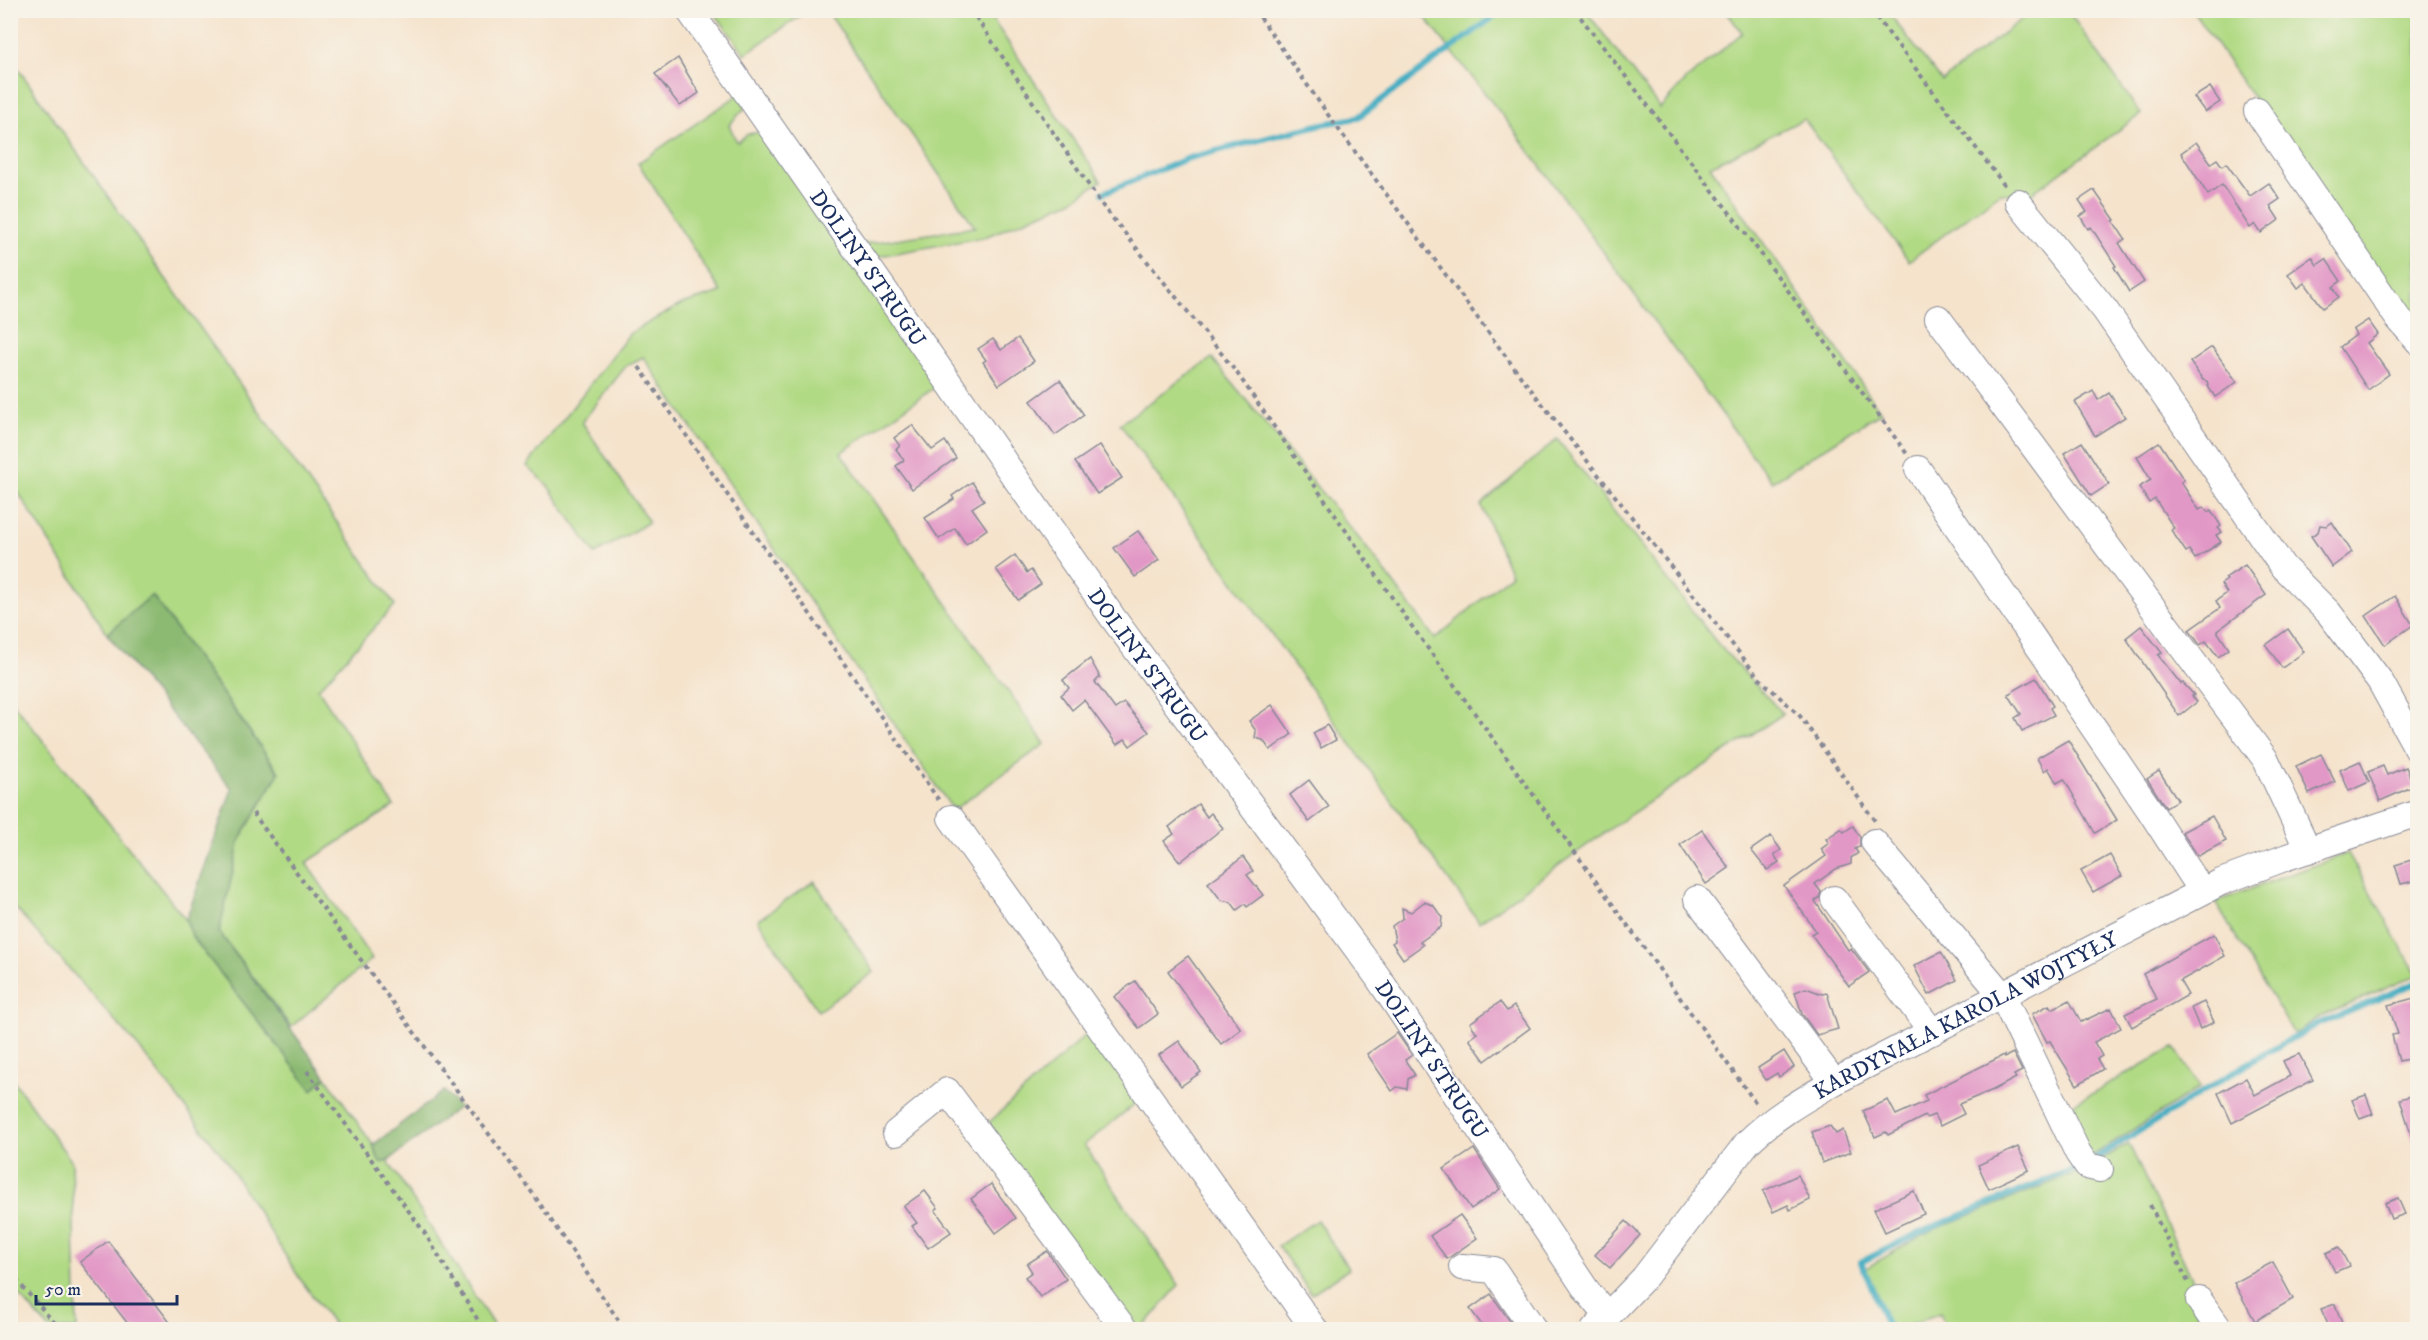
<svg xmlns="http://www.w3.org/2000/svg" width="2428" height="1340" font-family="'IM FELL DW Pica',serif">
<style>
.green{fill:#b1da84;stroke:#668471;stroke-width:1.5}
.forest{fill:#8cba72;stroke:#547468;stroke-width:1.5}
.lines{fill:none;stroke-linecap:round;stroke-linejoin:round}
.stream{stroke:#43adc2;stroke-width:6}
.building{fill:#e298c6}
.minor-casing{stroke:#888995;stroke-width:28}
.path{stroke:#888995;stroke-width:4;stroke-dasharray:4.5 4.5;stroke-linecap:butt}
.minor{stroke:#fff;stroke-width:26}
.labels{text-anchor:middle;stroke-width:4.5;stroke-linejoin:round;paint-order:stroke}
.street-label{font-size:22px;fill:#1b2f5e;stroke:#f7f3e8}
</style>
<rect width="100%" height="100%" fill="#f7f3e8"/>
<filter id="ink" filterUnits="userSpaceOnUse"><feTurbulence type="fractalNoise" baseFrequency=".0167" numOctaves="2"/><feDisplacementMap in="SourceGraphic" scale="12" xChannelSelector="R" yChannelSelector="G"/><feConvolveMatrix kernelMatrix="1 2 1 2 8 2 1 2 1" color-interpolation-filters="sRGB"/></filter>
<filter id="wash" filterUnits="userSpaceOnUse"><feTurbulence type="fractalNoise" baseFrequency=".008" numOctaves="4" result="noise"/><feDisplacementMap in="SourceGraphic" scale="24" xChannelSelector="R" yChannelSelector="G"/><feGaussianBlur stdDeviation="1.35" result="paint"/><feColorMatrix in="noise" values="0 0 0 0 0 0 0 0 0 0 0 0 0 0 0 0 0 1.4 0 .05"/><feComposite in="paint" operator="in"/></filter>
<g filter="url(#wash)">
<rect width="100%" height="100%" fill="#f5e3cc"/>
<g class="green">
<polygon points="713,11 807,11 745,54"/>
<polygon points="827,11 987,11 1101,181 1071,201 985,237 874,257 863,244 975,227"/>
<polygon points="1420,11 1586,11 1660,108 1686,80 1742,33 1726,11 1887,11 1942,81 2032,11 2068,11 2141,114 2028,196 2000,193 1909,261 1804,119 1710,166 1881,412 1772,482 1513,129"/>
<polygon points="2193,11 2417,11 2417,332 2413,328"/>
<polygon points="10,57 395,605 318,689 394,806 306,863 372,959 291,1027 219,932 240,839 279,772 152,595 107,634 11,481"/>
<polygon points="741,93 745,108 729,125 737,142 748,134 761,132 944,381 841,453 1045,744 953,810 643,357 626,366 582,422 649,522 595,554 548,486 527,466 630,333 682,304 721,292 638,163"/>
<polygon points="1212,358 1374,557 1435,639 1511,574 1481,505 1557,439 1718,644 1783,714 1631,814 1479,922 1120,424"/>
<polygon points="13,703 186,920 193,938 312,1090 326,1077 373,1145 380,1163 388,1161 496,1329 337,1329 300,1279 225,1159 140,1049 11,903 10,717"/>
<polygon points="2348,853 2417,975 2320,1017 2294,1034 2215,902"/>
<polygon points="814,881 874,972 818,1011 758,920"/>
<polygon points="1091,1030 1142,1098 1084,1145 1179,1285 1142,1329 1135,1329 985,1126"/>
<polygon points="2174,1047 2200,1087 2089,1158 2065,1109"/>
<polygon points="10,1076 72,1162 77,1329 50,1329 11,1287"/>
<polygon points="2129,1144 2194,1283 2187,1292 2205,1329 1947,1329 1940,1313 1899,1329 1891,1329 1866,1268 1926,1233 2080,1171"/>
<polygon points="1317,1220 1349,1269 1311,1294 1278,1246"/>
</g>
<g class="forest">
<polygon points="152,595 279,773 240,839 219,932 326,1077 312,1090 193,938 186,920 232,789 107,634"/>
<polygon points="444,1091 459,1107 388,1161 380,1163 373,1145"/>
</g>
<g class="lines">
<g class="stream">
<polyline points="1103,193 1189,158 1322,124 1357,118 1503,10"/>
<polyline points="2093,1160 2247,1064 2312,1027 2418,982"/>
<polyline points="1889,1330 1861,1262 1921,1232 2078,1167"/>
</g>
</g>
<g id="blocks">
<g class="building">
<polygon points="678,58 699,93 680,106 655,74"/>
<polygon points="2210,87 2220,102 2205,112 2194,97"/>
<polygon points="2196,142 2211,163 2217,159 2222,166 2226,163 2250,196 2269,183 2280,199 2270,206 2279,220 2261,233 2255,224 2250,228 2222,185 2208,195 2181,153"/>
<polygon points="2094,190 2115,220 2113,221 2125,239 2119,243 2144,282 2129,292 2114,267 2116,266 2091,227 2088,229 2080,216 2087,212 2079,200"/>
<polygon points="2312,257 2317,265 2326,259 2341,281 2333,287 2339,297 2323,308 2305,283 2298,288 2288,274"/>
<polygon points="2368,320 2378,334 2367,343 2389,374 2368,390 2340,347 2356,335 2353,330"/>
<polygon points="1018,338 1034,361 999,385 983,362 986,360 978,349 993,339 1001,350"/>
<polygon points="2212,347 2237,382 2215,397 2209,388 2207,381 2203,380 2190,362"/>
<polygon points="1060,380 1084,415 1055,435 1031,401"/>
<polygon points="2093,391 2098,400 2109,393 2125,417 2095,436 2075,402"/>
<polygon points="912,425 932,450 945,441 956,458 912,489 896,466 904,460 896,449 900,446 894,438"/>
<polygon points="2082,442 2109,484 2091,496 2064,453"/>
<polygon points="2159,442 2184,480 2181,482 2199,510 2204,507 2208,512 2211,510 2221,526 2218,528 2222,532 2216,535 2221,542 2195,559 2189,550 2186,552 2171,530 2174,528 2155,499 2149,503 2139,487 2151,480 2137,457"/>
<polygon points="1100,445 1122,478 1097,494 1075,462"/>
<polygon points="972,482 984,500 972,508 987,529 966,544 955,528 939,539 925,518 954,499 952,496"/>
<polygon points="2332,522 2352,552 2332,567 2311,536 2318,532 2320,525 2327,526"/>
<polygon points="1138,531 1159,560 1135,577 1114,548"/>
<polygon points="1015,555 1027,573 1031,570 1041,584 1018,600 996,569"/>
<polygon points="2245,565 2266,595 2217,631 2229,649 2218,657 2206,641 2200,645 2189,630 2220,608 2216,601 2227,593 2221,584 2227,580 2225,578"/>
<polygon points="2395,596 2413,625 2385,645 2366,616"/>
<polygon points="2141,626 2162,653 2158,655 2181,684 2183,683 2194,695 2192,696 2197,702 2179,716 2126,638"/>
<polygon points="2288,629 2304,652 2282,668 2266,645"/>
<polygon points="1090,659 1100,677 1095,682 1115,709 1124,703 1149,732 1130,746 1125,739 1117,745 1084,700 1072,710 1061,695 1069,688 1063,680"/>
<polygon points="2036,678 2053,706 2050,708 2054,715 2022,731 2015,718 2021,714 2008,694"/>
<polygon points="1272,705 1292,734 1270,750 1263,740 1255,738 1256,731 1249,721"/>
<polygon points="1327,725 1336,740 1321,748 1313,733"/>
<polygon points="2068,740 2117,820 2095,833 2064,779 2057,783 2048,768 2044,771 2037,758"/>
<polygon points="2321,754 2335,782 2309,794 2296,766"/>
<polygon points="2360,761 2369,782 2349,791 2340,770"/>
<polygon points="2383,766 2387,775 2406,767 2414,786 2380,801 2368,772"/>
<polygon points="2159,771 2178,800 2166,808 2147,779"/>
<polygon points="1309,780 1329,807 1309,822 1290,795"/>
<polygon points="1198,804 1207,817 1211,813 1223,828 1180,862 1164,841 1174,834 1169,827"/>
<polygon points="2212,816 2226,841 2198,856 2182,832"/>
<polygon points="1853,826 1860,837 1860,846 1855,849 1858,853 1851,858 1851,864 1836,869 1815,884 1821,892 1819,898 1815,901 1848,950 1851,948 1869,972 1849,986 1811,934 1816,931 1784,886 1826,856 1821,849 1829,843 1826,839 1841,829 1844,832"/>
<polygon points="1702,830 1729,868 1706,884 1680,845"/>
<polygon points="1771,836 1781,850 1774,855 1779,862 1767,870 1751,850"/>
<polygon points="2110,855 2122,876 2093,892 2081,871"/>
<polygon points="1243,857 1253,871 1247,875 1263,895 1247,907 1245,904 1237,910 1231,902 1221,900 1208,883"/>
<polygon points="2418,858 2418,880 2401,884 2395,865"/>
<polygon points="1424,902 1433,905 1442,917 1441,927 1420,942 1423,945 1403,959 1392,943 1395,941 1392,926 1403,918 1402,908 1411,912"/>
<polygon points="2214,934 2225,956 2180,981 2188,995 2132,1027 2125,1014 2157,999 2143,974"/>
<polygon points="1941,952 1957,980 1929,995 1914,966"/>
<polygon points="1188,956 1241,1029 1221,1044 1168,971"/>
<polygon points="1135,981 1158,1014 1139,1028 1114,997"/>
<polygon points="1806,988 1822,994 1827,993 1838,1029 1817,1035 1802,1014 1795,992"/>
<polygon points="2418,997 2418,1057 2399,1061 2392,1035 2398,1034 2388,1005"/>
<polygon points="2069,1000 2081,1022 2111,1008 2121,1028 2094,1042 2102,1056 2097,1059 2103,1069 2077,1085 2050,1041 2047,1042 2032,1014 2049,1005 2052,1009"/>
<polygon points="1500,1002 1507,1011 1514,1006 1530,1028 1485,1061 1469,1039 1477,1033 1470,1023"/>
<polygon points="2204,1002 2214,1022 2200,1029 2191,1008"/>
<polygon points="1397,1033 1412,1055 1405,1060 1415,1075 1408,1079 1407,1089 1397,1087 1392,1091 1367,1054"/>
<polygon points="1179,1041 1201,1072 1181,1086 1159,1055"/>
<polygon points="1784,1051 1794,1067 1779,1077 1777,1073 1766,1080 1758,1068"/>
<polygon points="2013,1053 2022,1071 2014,1075 2016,1078 1993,1090 1959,1104 1964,1114 1940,1126 1934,1115 1926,1118 1925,1116 1888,1135 1886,1132 1875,1137 1863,1111 1888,1100 1896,1115 1927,1101 1924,1095 2004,1055 2005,1057"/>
<polygon points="2299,1054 2313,1080 2232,1123 2218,1093 2246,1078 2255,1095 2290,1076 2283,1061"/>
<polygon points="2418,1094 2418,1143 2414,1144 2400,1099"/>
<polygon points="2366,1095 2373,1114 2360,1119 2352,1100"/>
<polygon points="1830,1126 1836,1134 1843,1130 1851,1152 1822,1163 1812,1132"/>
<polygon points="2018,1147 2029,1170 1989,1189 1978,1165"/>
<polygon points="1474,1149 1500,1189 1471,1209 1444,1169"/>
<polygon points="1798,1175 1810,1200 1790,1210 1788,1205 1773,1212 1763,1191"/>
<polygon points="991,1184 1016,1218 996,1233 971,1199"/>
<polygon points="925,1191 938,1208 935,1210 951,1232 928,1248 912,1226 917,1223 904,1206"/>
<polygon points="1914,1191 1924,1214 1885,1232 1874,1209"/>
<polygon points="2398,1198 2405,1214 2391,1219 2385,1203"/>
<polygon points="1460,1215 1477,1238 1447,1259 1430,1236"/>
<polygon points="1626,1221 1640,1235 1610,1268 1595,1255"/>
<polygon points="108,1241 175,1329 132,1329 80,1262"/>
<polygon points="2339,1247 2349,1266 2335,1272 2326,1253"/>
<polygon points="1047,1251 1066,1279 1040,1297 1025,1277 1032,1272 1027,1264"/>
<polygon points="2273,1262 2293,1299 2255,1321 2234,1283"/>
<polygon points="1491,1294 1512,1324 1504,1329 1485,1329 1470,1309"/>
<polygon points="2335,1304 2344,1329 2330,1329 2321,1309"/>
</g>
</g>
</g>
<g filter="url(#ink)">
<use href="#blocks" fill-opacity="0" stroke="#888995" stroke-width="1.5"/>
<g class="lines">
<defs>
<g id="minor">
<path id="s1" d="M 689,10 L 1113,618 L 1377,976 L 1587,1291 L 1608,1316"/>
<polyline points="2257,111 2397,317 2418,341"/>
<polyline points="2018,202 2105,310 2283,567 2329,613 2380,681 2418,750"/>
<polyline points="1938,318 2266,760 2308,850"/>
<polyline points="1918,469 2151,812 2202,891"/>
<polyline points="951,818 1315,1330"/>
<polyline points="1874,842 2002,995 2078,1153 2087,1166 2100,1169"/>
<polyline points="1697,899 1834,1082"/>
<polyline points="1834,899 1932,1032"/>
<polyline points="896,1133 947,1091 1125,1330"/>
<polyline points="1462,1267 1494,1270 1534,1330"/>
<polyline points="2199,1300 2220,1330"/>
<path id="s2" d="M 1594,1330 L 1644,1278 L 1747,1143 C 1773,1117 1803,1100 1834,1082 L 2221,882 L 2287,857 L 2418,813"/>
</g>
</defs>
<use href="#minor" class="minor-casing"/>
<g class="path">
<polyline points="971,10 1102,205 1237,373 1411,625 1758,1106"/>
<polyline points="1255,10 1331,119 1521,377 1759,678 1800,716 1875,821"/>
<polyline points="1575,10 1765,259 1907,454"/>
<polyline points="1871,10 2005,186"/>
<polyline points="639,367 940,802"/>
<polyline points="253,813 536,1198 625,1330"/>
<polyline points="307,1071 424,1232 484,1330"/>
<polyline points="2150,1205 2188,1282"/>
<polyline points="10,1273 61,1330"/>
</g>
<use href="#minor" class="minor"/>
</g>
</g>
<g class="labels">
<g class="street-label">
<text dy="8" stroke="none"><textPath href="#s1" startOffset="314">DOLINY STRUGU</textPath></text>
<text dy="8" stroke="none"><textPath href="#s1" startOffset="800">DOLINY STRUGU</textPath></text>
<text dy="8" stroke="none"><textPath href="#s2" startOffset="496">KARDYNAŁA KAROLA WOJTYŁY</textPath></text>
<text dy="8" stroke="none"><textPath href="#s1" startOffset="1286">DOLINY STRUGU</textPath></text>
</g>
</g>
<rect width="2428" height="1340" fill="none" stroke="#f7f3e8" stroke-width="36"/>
<path d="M36 1295v9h141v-9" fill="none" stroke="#1b2f5e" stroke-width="3"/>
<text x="45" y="1295" font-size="18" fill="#1b2f5e" stroke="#f7f3e8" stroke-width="4.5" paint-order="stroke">50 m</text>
</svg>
